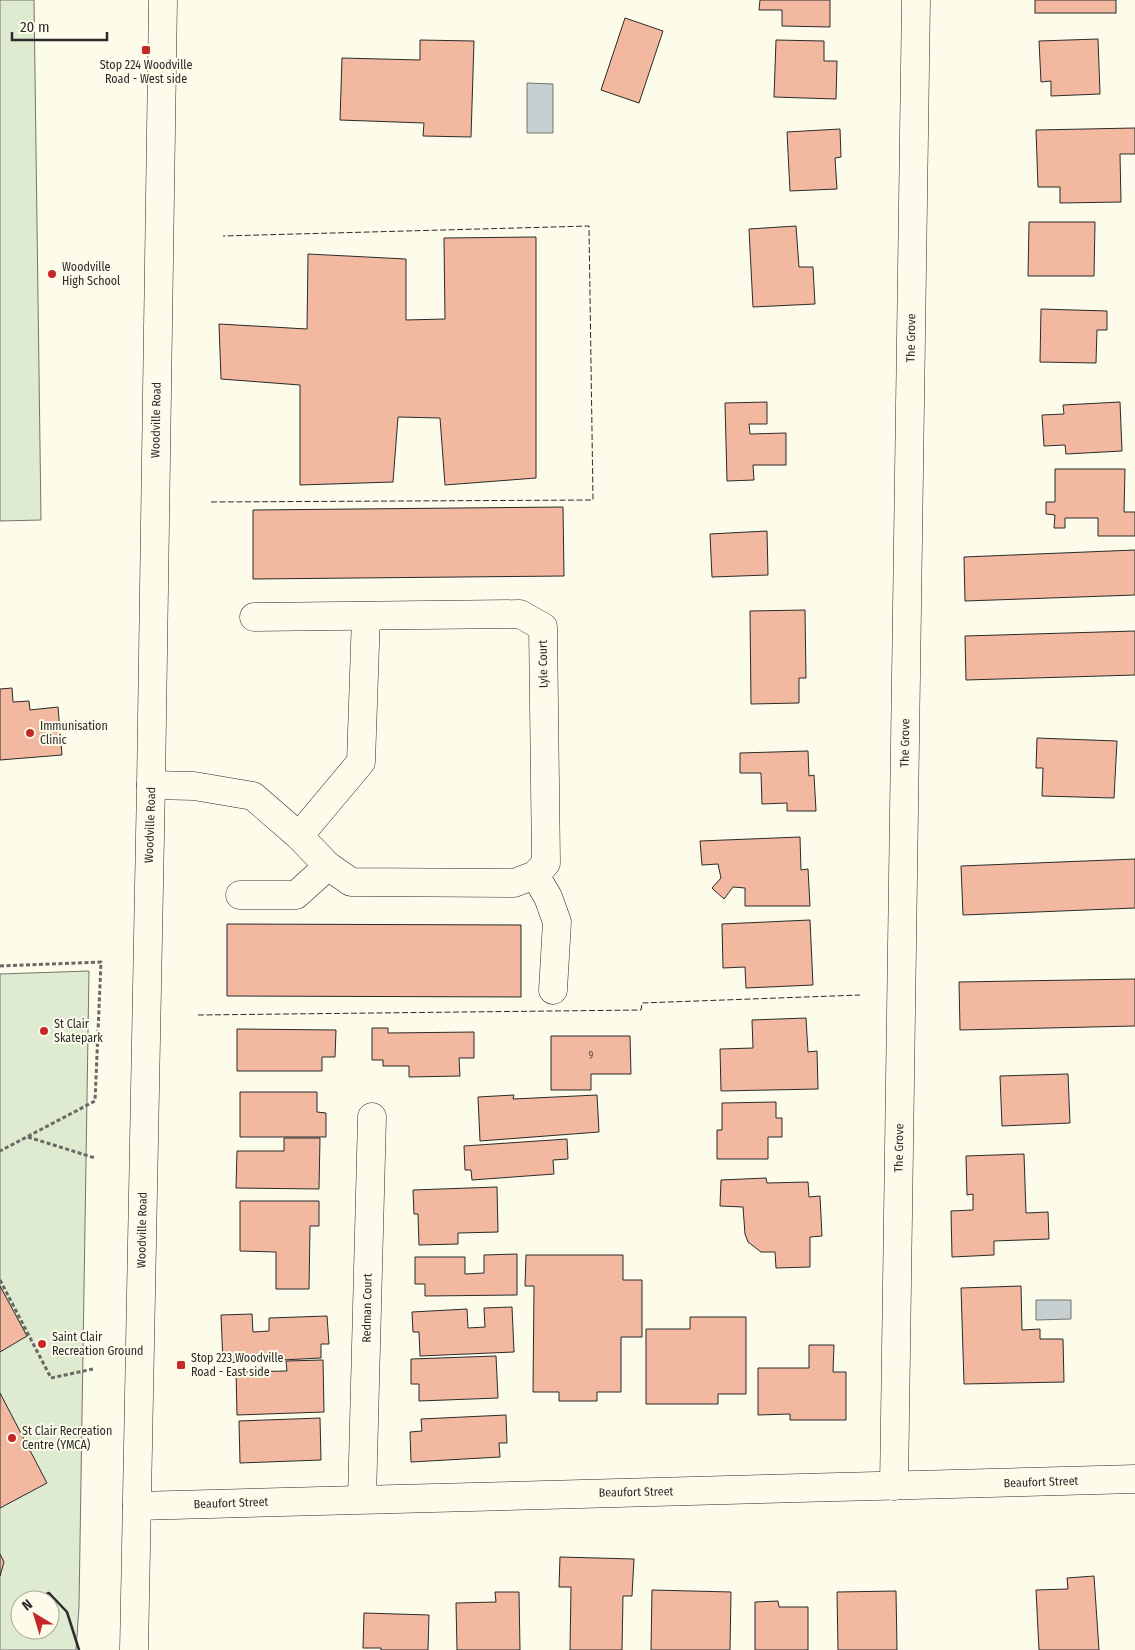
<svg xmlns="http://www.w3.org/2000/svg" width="1135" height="1650" font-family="'Fira Sans Condensed',sans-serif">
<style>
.green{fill:#deebd1;stroke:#74746e;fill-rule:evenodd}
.water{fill:#c7d0d0;stroke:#74746e}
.building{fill:#f2b8a0;stroke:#2b2b2b}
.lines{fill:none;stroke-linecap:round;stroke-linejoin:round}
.minor-casing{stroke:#2b2b2b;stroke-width:29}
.secondary-casing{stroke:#2b2b2b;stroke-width:29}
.path{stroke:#6a6964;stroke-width:3;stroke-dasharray:4 2.5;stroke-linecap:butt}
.minor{stroke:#fdfbea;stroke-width:28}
.secondary{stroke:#fdfbea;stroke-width:28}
.fence{stroke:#2b2b2b;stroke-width:1;stroke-dasharray:6 2.5;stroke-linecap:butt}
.wall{stroke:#2b2b2b;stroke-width:2.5}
.poi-dot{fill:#c62828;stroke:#fdfbea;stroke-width:2}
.labels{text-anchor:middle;stroke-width:4;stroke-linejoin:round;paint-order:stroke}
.number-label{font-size:10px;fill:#5d4e48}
.poi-label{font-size:12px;fill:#2b2b2b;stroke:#fdfbea;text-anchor:start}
.street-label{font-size:12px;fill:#2b2b2b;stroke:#fdfbea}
</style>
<rect width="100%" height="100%" fill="#fdfbea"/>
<g class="green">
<polygon points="0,0 34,0 41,520 0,521"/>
<path d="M 89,971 L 79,1607 L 76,1650 L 0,1650 L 0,974 ZM 20,1600 L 50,1600 L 50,1630 L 20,1630 Z"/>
</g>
<g class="water">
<polygon points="527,83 553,84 553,133 527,133"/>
<polygon points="1036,1300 1071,1300 1071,1319 1036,1320"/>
</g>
<g class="building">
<polygon points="760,0 830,0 830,27 782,26 782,10 759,10"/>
<rect x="1035" y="0" width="81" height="13"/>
<polygon points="625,18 663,31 639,103 601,90"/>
<polygon points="1098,39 1100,94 1051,96 1051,81 1041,82 1039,41"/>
<polygon points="420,40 474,41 471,137 423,136 424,123 340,120 342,58 420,60"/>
<polygon points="776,40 824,41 824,61 837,61 836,99 774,97"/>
<polygon points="1135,128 1135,154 1120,154 1121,202 1060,203 1060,187 1038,187 1036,130"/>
<polygon points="840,129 841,157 835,158 837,189 790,191 787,132"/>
<polygon points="1029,222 1095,222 1094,276 1028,276"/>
<polygon points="796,226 799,267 813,267 815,304 753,307 749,229"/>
<polygon points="536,237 536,478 445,485 440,418 398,417 393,482 300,485 300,385 221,379 219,324 307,329 308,254 406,259 406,320 445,319 444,238"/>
<polygon points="1041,309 1107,311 1107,330 1097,330 1096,363 1040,362"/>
<polygon points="767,402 767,424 749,424 750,434 786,433 786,465 753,465 754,480 727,481 725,403"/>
<polygon points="1120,402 1122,451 1066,454 1065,445 1044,446 1042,415 1064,414 1063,405"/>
<polygon points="1055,469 1125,469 1124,512 1135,512 1135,536 1098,536 1098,518 1065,518 1065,528 1054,528 1055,515 1046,514 1046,502 1055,502"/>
<polygon points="563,507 564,576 253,579 253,510"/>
<polygon points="767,531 768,575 712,577 710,534"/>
<polygon points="1135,550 1135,595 965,601 964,557"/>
<polygon points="805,610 806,678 799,678 799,703 751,704 750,611"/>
<polygon points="1135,631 1135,675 966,680 965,636"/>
<polygon points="12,688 13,702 29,701 30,710 58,707 62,755 0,760 0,689"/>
<polygon points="1037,738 1117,741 1114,798 1042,796 1043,768 1036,768"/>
<polygon points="808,751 809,776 814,775 816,811 787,811 787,803 762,804 761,773 740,773 740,753"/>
<polygon points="800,837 801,870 808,869 810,906 745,906 745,888 733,887 724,899 712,888 721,878 718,864 702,865 700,841"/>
<polygon points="1135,859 1135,908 963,915 961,866"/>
<polygon points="810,920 813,985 746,988 745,967 723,968 722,924"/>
<polygon points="227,924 521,925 521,997 227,996"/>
<polygon points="1135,979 1135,1026 960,1030 959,982"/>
<polygon points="806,1018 808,1052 817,1051 818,1089 721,1091 720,1049 753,1048 752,1020"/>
<polygon points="372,1028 388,1028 388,1033 474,1032 474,1058 459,1058 460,1076 409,1077 409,1066 383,1066 383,1060 372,1060"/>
<polygon points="237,1029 336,1030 335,1057 322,1057 322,1071 237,1071"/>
<polygon points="551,1036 630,1036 631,1074 591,1074 591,1090 551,1090"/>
<polygon points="1068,1074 1070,1123 1002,1126 1000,1076"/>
<polygon points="240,1092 317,1092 317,1112 326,1113 326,1137 240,1137"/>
<polygon points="514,1095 513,1099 597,1095 599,1132 480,1141 478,1097"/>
<polygon points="776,1102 776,1118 782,1118 782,1137 768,1137 768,1159 717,1159 717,1130 722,1130 722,1103"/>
<polygon points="284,1138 320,1138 319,1189 236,1188 237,1151 284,1151"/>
<polygon points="567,1139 568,1159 553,1160 554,1174 472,1180 471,1170 465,1170 464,1146"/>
<polygon points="1024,1154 1026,1213 1048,1212 1049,1239 994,1241 994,1255 952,1257 951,1211 973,1210 973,1194 967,1195 966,1156"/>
<polygon points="766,1178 767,1183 808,1182 809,1197 820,1196 822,1236 810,1237 810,1267 776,1268 775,1252 761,1252 748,1242 745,1234 743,1207 720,1206 721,1180"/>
<polygon points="497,1187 498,1232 458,1233 458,1244 419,1245 418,1214 414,1214 413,1190"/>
<polygon points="240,1201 319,1201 319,1226 310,1226 309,1289 276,1289 276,1252 240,1251"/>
<polygon points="517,1254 517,1295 425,1296 425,1284 415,1284 415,1257 465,1257 465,1274 484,1273 484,1255"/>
<polygon points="526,1255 623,1255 623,1280 642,1280 642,1337 621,1337 621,1392 597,1392 597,1401 559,1401 559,1392 533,1392 534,1286 525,1286"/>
<polygon points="0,1286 27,1336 0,1352"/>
<polygon points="1021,1286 1022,1330 1040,1329 1040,1339 1063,1339 1064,1382 964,1384 961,1288"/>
<polygon points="512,1307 514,1352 420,1356 419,1332 413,1332 412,1312 467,1309 468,1328 485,1327 484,1308"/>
<polygon points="252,1314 253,1332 269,1331 269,1318 327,1316 329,1344 321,1344 321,1358 223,1363 221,1315"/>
<polygon points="690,1317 746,1317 746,1394 718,1394 718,1404 646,1404 646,1329 690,1329"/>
<polygon points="809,1345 834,1345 833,1372 846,1372 846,1420 790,1420 790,1414 758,1415 758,1368 809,1368"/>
<polygon points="496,1356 498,1398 419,1401 419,1384 411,1384 411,1359"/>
<polygon points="323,1360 324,1412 237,1415 236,1372 287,1371 286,1361"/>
<polygon points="0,1393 47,1483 0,1508"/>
<polygon points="506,1415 507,1443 499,1443 500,1457 411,1462 410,1432 422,1431 421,1419"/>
<polygon points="320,1418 321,1460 240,1463 239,1421"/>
<polygon points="0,1554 4,1562 0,1576"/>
<polygon points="560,1557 634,1559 632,1596 623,1596 622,1650 570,1650 571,1587 559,1587"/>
<polygon points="1094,1576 1099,1650 1039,1650 1036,1590 1068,1589 1067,1578"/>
<polygon points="652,1590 731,1592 730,1650 651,1650"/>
<polygon points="896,1591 897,1650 838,1650 837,1592"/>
<polygon points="495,1592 519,1592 520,1650 457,1650 456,1603 496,1602"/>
<polygon points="778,1601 779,1607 808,1607 808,1650 755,1650 755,1602"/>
<polygon points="364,1613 429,1615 428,1650 381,1650 381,1648 363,1648"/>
</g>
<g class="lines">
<defs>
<g id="minor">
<polyline points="151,785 194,786 253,796 299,836 328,866 351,882 514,883 535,875 546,863 543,627 520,614 254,617"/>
<polyline points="299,836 361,762 366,616"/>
<polyline points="535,875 548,897 557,922 553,990"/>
<polyline points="240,895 296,895 328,866"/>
<polyline points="894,1486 916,0"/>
<polyline points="362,1499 372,1117"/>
<polyline points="137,1506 1135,1479"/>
</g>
<polyline id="secondary" points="134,1650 151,785 163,0"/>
</defs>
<use href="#minor" class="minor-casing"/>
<use href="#secondary" class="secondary-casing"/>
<g class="path">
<polyline points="0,966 101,962 95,1101 0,1151"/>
<polyline points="28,1137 95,1158"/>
<polyline points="0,1280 51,1378 93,1369"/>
</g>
<use href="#minor" class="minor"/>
<use href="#secondary" class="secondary"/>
<g class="fence">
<polyline points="211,502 593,500 589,226 223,236"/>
<polyline points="198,1015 641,1010 642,1003 860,995"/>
</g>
<polyline class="wall" points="32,1600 49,1593 67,1612 79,1650"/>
</g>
<g class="poi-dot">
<rect x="141" y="45" width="10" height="10" rx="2.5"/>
<circle cx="52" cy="274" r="5"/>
<circle cx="30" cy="733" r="5"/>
<circle cx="44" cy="1031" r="5"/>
<circle cx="42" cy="1344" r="5"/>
<rect x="176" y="1360" width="10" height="10" rx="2.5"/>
<circle cx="12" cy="1438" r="5"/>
</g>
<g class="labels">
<g class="number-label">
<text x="591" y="1059">9</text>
</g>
<g class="poi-label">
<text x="146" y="69" text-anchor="middle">Stop 224 Woodville<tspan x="146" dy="14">Road - West side</tspan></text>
<text x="62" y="271">Woodville<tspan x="62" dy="14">High School</tspan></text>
<text x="40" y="730">Immunisation<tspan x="40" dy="14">Clinic</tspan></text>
<text x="54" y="1028">St Clair<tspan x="54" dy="14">Skatepark</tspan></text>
<text x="52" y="1341">Saint Clair<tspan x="52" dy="14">Recreation Ground</tspan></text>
<text x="191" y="1362">Stop 223 Woodville<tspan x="191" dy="14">Road - East side</tspan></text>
<text x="22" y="1435">St Clair Recreation<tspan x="22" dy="14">Centre (YMCA)</tspan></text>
</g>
<g class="street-label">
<text transform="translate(911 338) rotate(-89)" y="4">The Grove</text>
<text transform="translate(156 420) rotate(-89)" y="4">Woodville Road</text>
<text transform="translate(543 664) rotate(-91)" y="4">Lyle Court</text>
<text transform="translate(905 743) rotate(-89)" y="4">The Grove</text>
<text transform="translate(150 825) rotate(-88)" y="4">Woodville Road</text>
<text transform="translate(899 1148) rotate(-89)" y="4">The Grove</text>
<text transform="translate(142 1230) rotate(-89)" y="4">Woodville Road</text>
<text transform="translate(367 1308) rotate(-89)" y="4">Redman Court</text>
<text transform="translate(1041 1482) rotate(-2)" y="4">Beaufort Street</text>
<text transform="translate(636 1492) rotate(-1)" y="4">Beaufort Street</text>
<text transform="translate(231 1503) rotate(-2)" y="4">Beaufort Street</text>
</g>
</g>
<g transform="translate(35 1615) rotate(322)"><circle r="24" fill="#fdfbea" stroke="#a9a89e"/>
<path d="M0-4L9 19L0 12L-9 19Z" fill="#c62828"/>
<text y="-8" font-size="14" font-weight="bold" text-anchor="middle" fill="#2b2b2b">N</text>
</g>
<path d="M12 32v8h95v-8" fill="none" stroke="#2b2b2b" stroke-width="2.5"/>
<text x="20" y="32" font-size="15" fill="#2b2b2b" stroke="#fdfbea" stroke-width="4" paint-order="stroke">20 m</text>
</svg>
